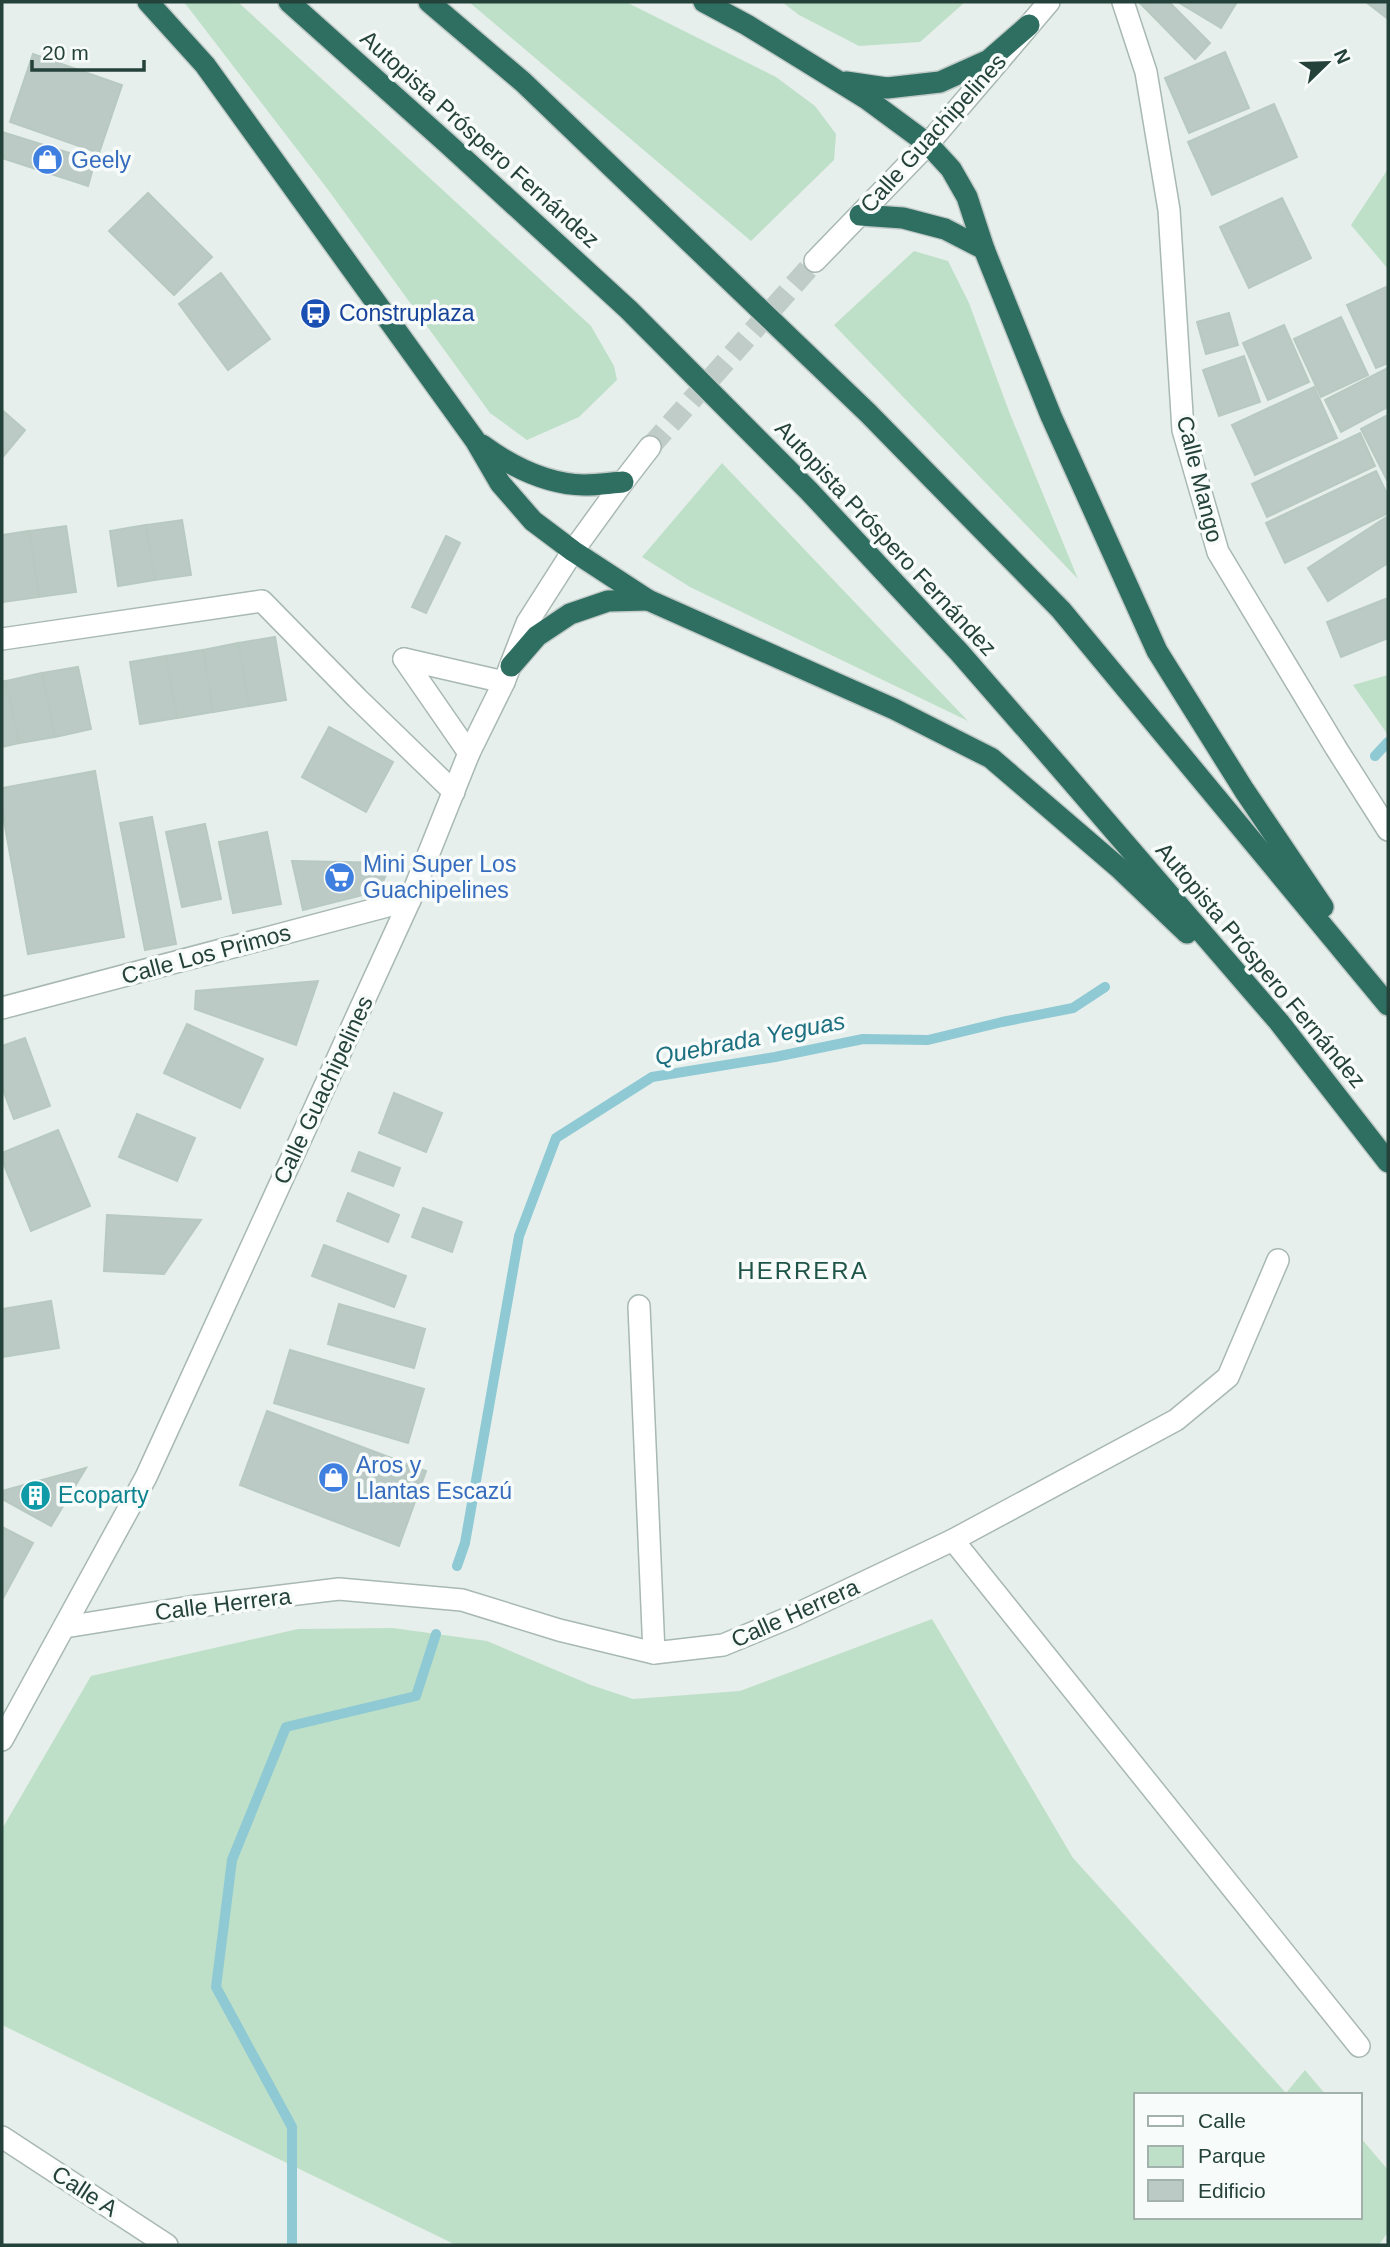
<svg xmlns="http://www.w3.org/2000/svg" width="1390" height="2247" font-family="Arial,sans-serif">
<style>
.green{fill:#bfe0c8}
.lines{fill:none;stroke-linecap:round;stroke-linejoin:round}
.stream{stroke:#8ec9d4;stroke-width:10}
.building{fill:#bbcac4;stroke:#b8c9c2;stroke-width:2}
.minor-tunnel{stroke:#bfccc8;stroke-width:21;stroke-dasharray:21 10;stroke-linecap:butt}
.minor-casing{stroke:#a8b8b2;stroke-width:24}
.highway-casing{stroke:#c2cac8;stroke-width:24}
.minor{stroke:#fff;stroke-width:21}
.highway{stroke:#2f6f62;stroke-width:21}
.labels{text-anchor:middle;stroke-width:7;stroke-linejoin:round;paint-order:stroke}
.street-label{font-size:23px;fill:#24423a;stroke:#f7fbf9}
.shop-label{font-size:23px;fill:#366cbe;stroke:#f7fbf9;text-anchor:start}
.transit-label{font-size:23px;fill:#164399;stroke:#f7fbf9;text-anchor:start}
.culture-label{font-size:23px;fill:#0d838f;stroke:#f7fbf9;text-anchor:start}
.water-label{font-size:24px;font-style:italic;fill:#1c6f80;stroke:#f7fbf9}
.neighbourhood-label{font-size:24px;letter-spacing:2px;fill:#1f5548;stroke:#f7fbf9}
</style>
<rect width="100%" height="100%" fill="#e6efeb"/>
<g class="green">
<polygon points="184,2 238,2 591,326 614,366 617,380 579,417 527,440 490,413 329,191"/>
<polygon points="469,2 626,2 776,77 815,106 836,134 834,160 751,241"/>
<polygon points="782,2 965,2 920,42 859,46 799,15"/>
<polygon points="1388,169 1388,269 1351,225"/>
<polygon points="914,251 948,261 969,303 1010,414 1078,579 834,325"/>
<polygon points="722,463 968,721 690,587 642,557"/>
<polygon points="1388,675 1388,735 1353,685"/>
<polygon points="932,1619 1073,1858 1286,2093 1305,2070 1326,2095 1136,2095 1136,2217 1360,2217 1360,2137 1388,2170 1388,2232 1379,2245 456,2245 2,2025 2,1829 91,1676 298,1629 393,1628 487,1641 591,1685 633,1699 740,1691"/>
</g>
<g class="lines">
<g class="stream">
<polyline points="1375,756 1388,742"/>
<polyline points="457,1566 465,1543 519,1236 556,1138 652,1077 775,1057 863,1039 928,1040 1002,1022 1073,1008 1105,987"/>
<polyline points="292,2245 292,2127 216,1987 232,1860 286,1727 416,1696 436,1634"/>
</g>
</g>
<g class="building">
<polygon points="1139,2 1169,2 1210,43 1195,59"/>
<polygon points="1178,2 1237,2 1221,28"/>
<polygon points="1366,2 1388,2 1388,19"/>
<polygon points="1225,52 1249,108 1189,133 1165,78"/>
<polygon points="33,54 122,85 99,153 10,122"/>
<polygon points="1274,104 1297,157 1212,195 1188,142"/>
<polygon points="2,132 95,161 88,186 2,158"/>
<polygon points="148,193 212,257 174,295 109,231"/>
<polygon points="1282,198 1311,258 1249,288 1220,227"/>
<polygon points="221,273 270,339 228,370 179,304"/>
<polygon points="1386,287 1388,291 1388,363 1376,368 1347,305"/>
<polygon points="1229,313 1238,345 1206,354 1197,322"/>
<polygon points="1341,317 1368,375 1321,397 1294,339"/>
<polygon points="1284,325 1309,382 1268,400 1243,343"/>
<polygon points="1244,356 1260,402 1219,416 1203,370"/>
<polygon points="1388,368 1388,407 1341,432 1325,400"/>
<polygon points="1314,387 1337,438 1255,475 1232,425"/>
<polygon points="2,410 25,430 2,458"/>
<polygon points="1388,415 1388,482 1361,429"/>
<polygon points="1360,433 1375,466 1267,517 1252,484"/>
<polygon points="1376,471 1388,496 1388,513 1285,563 1266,523"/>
<polygon points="1388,516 1388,563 1328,601 1308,568"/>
<polygon points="182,520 191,575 155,580 146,525"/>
<polygon points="146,525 155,580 118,586 110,531"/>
<polygon points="66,526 76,592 39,597 29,531"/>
<polygon points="29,531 39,597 2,602 2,535"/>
<polygon points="446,536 460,543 426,613 412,607"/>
<polygon points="1388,598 1388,638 1341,657 1327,622"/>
<polygon points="275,637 286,700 249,706 238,643"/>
<polygon points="238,643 249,706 213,712 203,650"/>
<polygon points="203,650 213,712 177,718 166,656"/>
<polygon points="166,656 177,718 140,724 130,662"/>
<polygon points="78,667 91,729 55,737 42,673"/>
<polygon points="42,673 55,737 19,743 6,681"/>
<polygon points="2,681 6,681 19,743 2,747"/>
<polygon points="329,727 393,762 366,812 302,777"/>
<polygon points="95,771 124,937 28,954 2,810 2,788"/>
<polygon points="152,817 176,944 145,950 120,823"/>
<polygon points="205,824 221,899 182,907 166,832"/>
<polygon points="267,832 281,904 233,913 219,842"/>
<polygon points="292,861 391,863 379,891 303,910"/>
<polygon points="318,981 296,1045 195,1009 196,991"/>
<polygon points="187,1024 263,1059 240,1108 164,1073"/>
<polygon points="25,1038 50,1106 14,1119 2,1087 2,1046"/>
<polygon points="394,1093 442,1113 426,1152 379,1133"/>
<polygon points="137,1114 195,1138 177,1181 119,1157"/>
<polygon points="58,1130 90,1206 31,1231 2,1160 2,1153"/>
<polygon points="359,1152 400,1168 393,1186 352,1171"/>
<polygon points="348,1193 399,1215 388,1242 337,1221"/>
<polygon points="423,1208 462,1222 452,1252 412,1237"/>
<polygon points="107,1215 201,1220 164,1274 104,1271"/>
<polygon points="324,1245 406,1276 394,1307 312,1276"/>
<polygon points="51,1301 59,1348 2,1357 2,1309"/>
<polygon points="339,1304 425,1329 414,1368 328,1344"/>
<polygon points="290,1350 424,1389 408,1443 274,1403"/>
<polygon points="267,1411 426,1471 399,1546 240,1485"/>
<polygon points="86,1468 51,1526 2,1499 2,1491"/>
<polygon points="2,1527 33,1543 2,1600"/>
</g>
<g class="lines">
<polyline class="minor-tunnel" points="650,447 815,261"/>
<defs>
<g id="minor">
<polyline points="1123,2 1146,72 1169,210 1183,430 1218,552 1336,748 1388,830"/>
<polyline points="815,261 928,144 1049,2"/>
<polyline points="2,639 262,601 357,698 454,792"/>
<polyline points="404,659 469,753"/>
<polyline points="404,659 504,682"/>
<polyline points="2,1008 410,900"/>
<polyline points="639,1306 654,1653"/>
<polyline points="953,1540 1359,2046"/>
<polyline points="65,1627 190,1607 339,1589 462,1600 559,1630 654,1653 723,1645 793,1616 953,1540 1176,1420 1228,1377 1278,1260"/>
<polyline points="2,1740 146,1477 410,900 469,753 504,682 527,623 573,551 623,482 650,447"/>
<polyline points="2,2137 167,2245"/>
</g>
<g id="highway">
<polyline points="148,2 205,65 475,440 500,483 533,521 573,551 648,600 894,709 991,758 1119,868 1187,933"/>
<polyline points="289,2 449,145 629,310 809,491 959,652 1061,769 1279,1022 1388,1162"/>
<polyline points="429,2 523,82 868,413 1061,610 1388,1005"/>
<polyline points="704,2 747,25 867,99 928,144 951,169 967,197 984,249 1051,416 1157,651 1244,790 1323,907"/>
<polyline points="846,82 887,88 940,82 989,60 1029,25"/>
<polyline points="860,215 903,218 945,229 984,249"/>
<path d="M 482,445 C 512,467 546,484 584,485 C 597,485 610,483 623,482"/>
<polyline points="511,666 537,636 570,614 608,601 648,600"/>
</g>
</defs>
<use href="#minor" class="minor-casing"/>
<use href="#highway" class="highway-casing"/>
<use href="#minor" class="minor"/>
<use href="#highway" class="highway"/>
</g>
<defs>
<symbol id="shop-disc" viewBox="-11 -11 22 22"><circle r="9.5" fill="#3f7fe0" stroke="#f7fbf9"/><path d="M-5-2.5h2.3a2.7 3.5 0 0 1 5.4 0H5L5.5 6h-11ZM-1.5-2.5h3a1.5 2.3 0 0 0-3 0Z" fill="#fff"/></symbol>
<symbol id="bus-disc" viewBox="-11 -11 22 22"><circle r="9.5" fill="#1a4fb4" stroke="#f7fbf9"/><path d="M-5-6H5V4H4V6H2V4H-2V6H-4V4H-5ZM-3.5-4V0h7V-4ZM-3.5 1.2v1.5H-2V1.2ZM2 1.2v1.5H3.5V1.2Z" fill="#fff"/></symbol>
<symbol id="supermarket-disc" viewBox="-11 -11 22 22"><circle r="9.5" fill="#3f7fe0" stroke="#f7fbf9"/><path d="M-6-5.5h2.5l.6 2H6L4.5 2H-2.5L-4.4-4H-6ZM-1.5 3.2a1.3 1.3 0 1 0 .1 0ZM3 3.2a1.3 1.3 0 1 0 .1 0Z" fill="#fff"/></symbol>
<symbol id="building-disc" viewBox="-11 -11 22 22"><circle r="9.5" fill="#0f9aa8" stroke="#f7fbf9"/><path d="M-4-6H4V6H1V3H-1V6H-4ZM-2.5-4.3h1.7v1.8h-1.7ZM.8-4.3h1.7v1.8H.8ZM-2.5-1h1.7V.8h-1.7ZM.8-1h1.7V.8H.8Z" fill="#fff"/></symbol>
</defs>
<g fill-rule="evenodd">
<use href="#shop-disc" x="30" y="142" width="35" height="35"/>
<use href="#bus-disc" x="298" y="296" width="35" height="35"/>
<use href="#supermarket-disc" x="322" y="860" width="35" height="35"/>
<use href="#shop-disc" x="316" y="1460" width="35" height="35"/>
<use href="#building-disc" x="18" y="1478" width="35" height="35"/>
</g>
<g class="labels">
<g class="street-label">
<text transform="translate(933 133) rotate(-48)" y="8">Calle Guachipelines</text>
<text transform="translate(480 139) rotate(42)" y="8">Autopista Próspero Fernández</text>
<text transform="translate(1200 479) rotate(76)" y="8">Calle Mango</text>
<text transform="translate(886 538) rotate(47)" y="8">Autopista Próspero Fernández</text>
<text transform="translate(206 954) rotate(-15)" y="8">Calle Los Primos</text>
<text transform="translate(1261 965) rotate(50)" y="8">Autopista Próspero Fernández</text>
<text transform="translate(323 1090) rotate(-65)" y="8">Calle Guachipelines</text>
<text transform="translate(223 1604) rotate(-7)" y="8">Calle Herrera</text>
<text transform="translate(795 1613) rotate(-24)" y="8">Calle Herrera</text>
<text transform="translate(85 2191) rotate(33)" y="8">Calle A</text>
</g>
<g class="shop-label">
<text x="71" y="168">Geely</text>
<text x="363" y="872">Mini Super Los<tspan x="363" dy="26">Guachipelines</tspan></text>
<text x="356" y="1473">Aros y<tspan x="356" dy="26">Llantas Escazú</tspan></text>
</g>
<g class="transit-label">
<text x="339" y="321">Construplaza</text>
</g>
<g class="culture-label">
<text x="58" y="1503">Ecoparty</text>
</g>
<g class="water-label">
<text transform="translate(750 1039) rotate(-11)" y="8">Quebrada Yeguas</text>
</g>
<g class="neighbourhood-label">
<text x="803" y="1279">HERRERA</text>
</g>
</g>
<rect width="1390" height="2247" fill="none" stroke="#24423a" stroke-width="7"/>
<rect x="1134" y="2093" width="228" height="126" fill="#f7fbf9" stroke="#a3b1ad" stroke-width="2"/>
<rect x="1148" y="2116" width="35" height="10" fill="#ffffff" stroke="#a3b1ad" stroke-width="2"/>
<text x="1198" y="2128" font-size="21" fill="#24423a">Calle</text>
<rect x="1148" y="2146" width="35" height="21" fill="#bfe0c8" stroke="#a3b1ad" stroke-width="2"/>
<text x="1198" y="2163" font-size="21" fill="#24423a">Parque</text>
<rect x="1148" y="2180" width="35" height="21" fill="#bbcac4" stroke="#a3b1ad" stroke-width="2"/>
<text x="1198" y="2198" font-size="21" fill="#24423a">Edificio</text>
<g transform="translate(1327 63) rotate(67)" stroke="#f7fbf9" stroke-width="5" paint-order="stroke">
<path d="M0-5L12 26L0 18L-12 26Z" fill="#24423a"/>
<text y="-10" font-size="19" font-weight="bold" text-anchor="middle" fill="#24423a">N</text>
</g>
<path d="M32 60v10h112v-10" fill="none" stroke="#24423a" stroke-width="3.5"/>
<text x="42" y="60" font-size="21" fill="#24423a" stroke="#f7fbf9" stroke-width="5" paint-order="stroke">20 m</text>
</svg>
